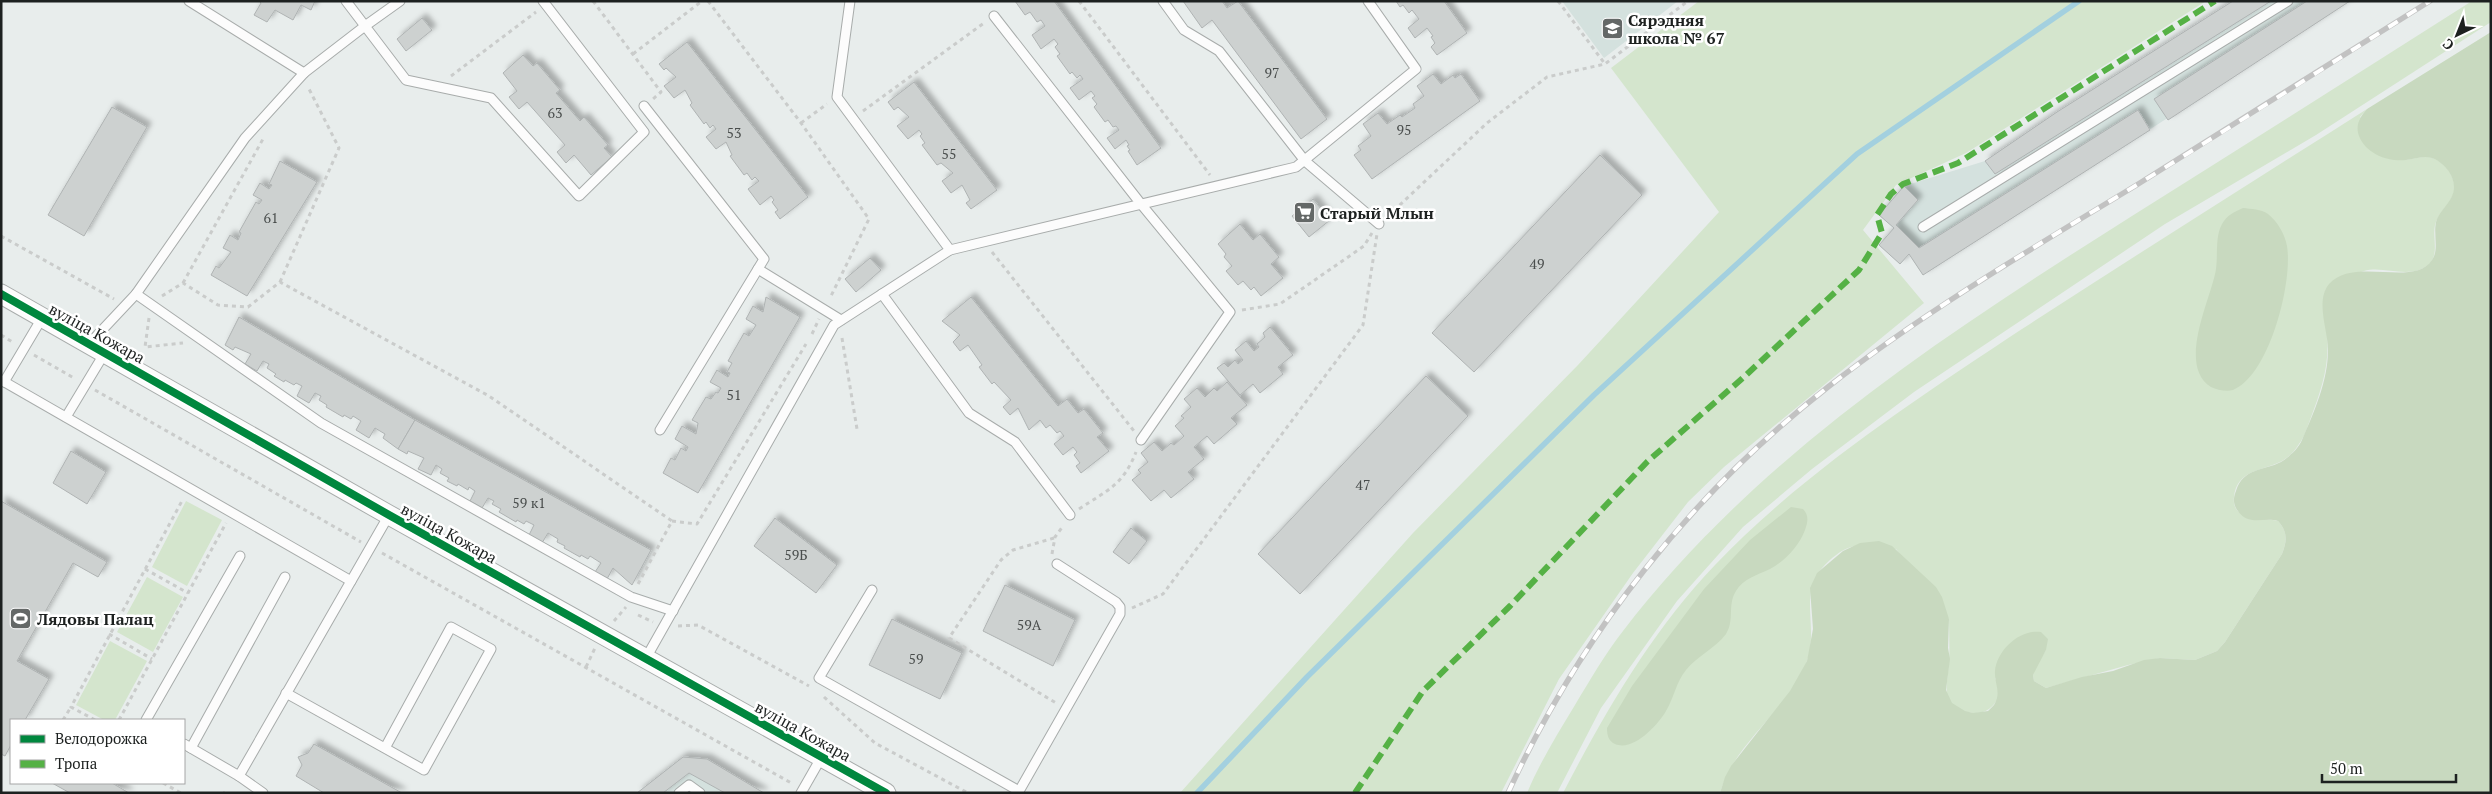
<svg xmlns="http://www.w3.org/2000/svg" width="2492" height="794" font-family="'PT Serif',serif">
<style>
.built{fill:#d4e1de}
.green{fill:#d4e5cd}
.forest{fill:#c8d9bf}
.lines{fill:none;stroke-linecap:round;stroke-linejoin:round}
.stream{stroke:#a3d0df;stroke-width:5.5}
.building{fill:#cdd1d0;stroke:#afb3b3;filter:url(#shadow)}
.service-casing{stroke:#a8acab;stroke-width:11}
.minor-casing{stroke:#a8acab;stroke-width:21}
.path{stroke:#cacccb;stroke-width:3;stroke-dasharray:4 4;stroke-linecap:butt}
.service{stroke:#fcfcfc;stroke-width:9}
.minor{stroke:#fcfcfc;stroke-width:19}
.rail-casing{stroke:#c2c2c2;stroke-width:5.5}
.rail{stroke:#fff;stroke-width:4;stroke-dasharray:11;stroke-linecap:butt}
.quiet{stroke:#55b145;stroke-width:6;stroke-dasharray:12 6;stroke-linecap:butt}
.cycleway-casing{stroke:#fff;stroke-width:11}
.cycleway{stroke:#00873e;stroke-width:8}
.labels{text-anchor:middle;stroke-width:5;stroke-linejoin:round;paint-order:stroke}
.number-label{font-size:14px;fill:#494d4c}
.poi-label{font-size:16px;font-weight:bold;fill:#1d2120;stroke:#fff;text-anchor:start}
.street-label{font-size:16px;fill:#1d2120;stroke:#fff}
</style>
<defs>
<filter id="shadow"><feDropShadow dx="4.5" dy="-4.5" stdDeviation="2.5" flood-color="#0004"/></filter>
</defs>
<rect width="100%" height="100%" fill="#e8edec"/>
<g class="built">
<polygon points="1562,1 1678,1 1604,58"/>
<polygon points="2233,1 2350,1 1923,275 1909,254 1900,264 1879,245 1894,228 1879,215 1904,186 1985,161 2057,112"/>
<polygon points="683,757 707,759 764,793 637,793"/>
</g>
<g class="green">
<polygon points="1699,1 2206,1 1966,153 1896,185 1863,230 1924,303 1724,467 1688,502 1633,573 1559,679 1501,793 1180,793 1413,533 1578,365 1719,212 1611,68"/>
<path d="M 2472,1 L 2491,1 L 2491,22 L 2316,135 L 2165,224 L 1914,392 L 1812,469 L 1743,527 L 1677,601 L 1601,708 L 1557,793 L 1527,793 C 1540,762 1558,733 1575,705 C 1590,680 1605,654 1623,631 C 1758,455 1947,333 2132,216 C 2245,145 2359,73 2472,1 Z"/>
<path d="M 2367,109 L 2360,117 L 2406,160 C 2414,159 2422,156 2429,157 C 2445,160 2459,180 2453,195 C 2448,206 2438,213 2435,225 C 2432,238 2440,255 2428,265 C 2409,280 2384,265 2364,271 C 2351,274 2338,283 2326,289 C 2320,306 2326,318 2327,334 C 2330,365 2321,391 2310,420 C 2307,428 2304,438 2299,444 C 2295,451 2287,459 2280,462 C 2261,471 2237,470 2234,497 C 2231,522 2263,517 2278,521 C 2288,532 2287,540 2282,554 L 2225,642 L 2217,651 L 2195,660 L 2160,658 L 2128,665 L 2046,688 L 2034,681 L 2033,675 L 2035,667 L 2046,650 L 1995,678 L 1998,685 L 1998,698 C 1993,708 1985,714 1973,713 C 1937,709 1948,684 1949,662 C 1950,648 1949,633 1949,619 L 1896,549 C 1885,548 1860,544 1851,547 C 1842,549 1829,560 1823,567 C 1798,593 1819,628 1807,661 C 1788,711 1735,741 1720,793 L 1563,793 C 1605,712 1652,631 1715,565 C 1804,472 1915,400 2022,329 C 2136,255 2252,182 2367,109 Z"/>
<polygon points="186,501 222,520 187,586 152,567"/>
<polygon points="147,577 183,597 153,652 117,632"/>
<polygon points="110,641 147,661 115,720 104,720 76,705"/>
</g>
<g class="forest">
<path d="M 2491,32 L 2491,793 L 1720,793 L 1725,777 L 1731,766 L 1790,691 L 1807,661 L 1813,629 L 1810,588 L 1817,573 L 1843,551 L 1860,543 L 1879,541 L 1892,546 L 1936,587 L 1942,597 L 1949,619 L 1948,648 L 1950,659 L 1946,690 L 1952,703 L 1965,711 L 1973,713 L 1988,711 L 1994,705 C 2002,692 1994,684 1995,671 C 1997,650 2020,629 2041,632 L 2048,639 L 2046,650 L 2033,675 L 2034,681 L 2046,688 L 2082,677 L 2113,671 L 2144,660 L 2160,658 L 2195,660 L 2217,651 L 2225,642 L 2282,554 C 2287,541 2288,532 2278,521 C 2268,518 2257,522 2248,519 C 2242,517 2237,511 2235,506 C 2233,501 2234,496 2236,491 C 2243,468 2263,471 2281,462 C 2289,457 2298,449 2302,440 C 2314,412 2328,381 2328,350 C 2328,330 2315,301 2329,284 C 2354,256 2414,288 2432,260 C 2440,249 2432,232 2437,219 C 2442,208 2454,200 2454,187 C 2454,174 2443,162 2432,158 C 2423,155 2415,159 2406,160 C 2388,162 2366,154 2359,136 C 2355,125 2360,117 2367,109 Z"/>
<path d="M 2243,208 C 2251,209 2261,209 2268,214 C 2277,221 2285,234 2287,246 C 2293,281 2270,375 2233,390 C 2227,392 2217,390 2211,387 C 2176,365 2212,297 2216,269 C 2218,254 2215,237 2222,224 C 2227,215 2234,212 2243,208 Z"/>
<path d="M 1791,507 L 1803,509 C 1809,515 1808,522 1805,530 C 1799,546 1785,561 1770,569 C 1757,575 1743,579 1736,591 C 1727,605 1735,620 1726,634 C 1716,648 1697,656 1686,670 C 1676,682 1674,698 1666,711 C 1658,725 1633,752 1615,744 C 1608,741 1607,734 1607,728 L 1632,686 L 1704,589 L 1750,540 Z"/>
</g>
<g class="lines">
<polyline class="stream" points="1197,793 1307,677 1594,395 1857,154 2079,1"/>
</g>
<g class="building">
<polygon points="259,1 315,1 311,10 301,5 293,20 275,10 267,22 254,15 261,3"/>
<polygon points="1015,1 1054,1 1161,148 1137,165 1128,151 1130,150 1127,146 1129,145 1126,140 1115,149 1107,138 1119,130 1116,126 1113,127 1108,120 1105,122 1094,107 1097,104 1092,98 1095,96 1091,91 1079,100 1070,88 1083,79 1080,75 1077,78 1072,72 1070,74 1057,56 1060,54 1055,47 1058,44 1054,39 1041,49 1032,35 1045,26 1041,20 1037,22 1030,12 1025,15"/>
<polygon points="1183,1 1222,1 1227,8 1238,1 1327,119 1301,139 1212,20 1202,28"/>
<polygon points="1396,1 1444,1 1467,33 1437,55 1431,47 1435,43 1431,37 1433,36 1427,28 1415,38 1408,28 1419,19 1412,10 1409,13 1403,5 1400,7"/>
<polygon points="2233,1 2271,1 1995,174 1985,161 2057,112"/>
<polygon points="2307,1 2350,1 2168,120 2154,99"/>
<polygon points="422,18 432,30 406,51 397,39"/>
<polygon points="687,42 808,197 780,219 775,212 778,210 772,202 774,200 771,196 760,205 748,189 759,181 755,177 752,180 747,173 744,175 730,156 732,155 726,142 716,149 706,137 716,129 713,125 710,128 706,122 704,124 690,105 692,103 685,90 674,98 664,86 676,77 666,68 664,70 659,64"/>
<polygon points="523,55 533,66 537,63 560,90 556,93 580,121 584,117 608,145 604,148 612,157 591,175 574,155 566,163 557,152 565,145 527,102 519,109 509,97 517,91 503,73"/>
<polygon points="1433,74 1441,84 1453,75 1455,78 1461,74 1480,101 1372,179 1354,155 1361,150 1358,146 1371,136 1363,124 1378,113 1387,124 1400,115 1402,117 1415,108 1413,104 1424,96 1417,86"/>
<polygon points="914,82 997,190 971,209 966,203 970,200 962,185 951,193 942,181 953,173 941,163 937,165 922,145 925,143 920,136 922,134 919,130 908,139 897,126 909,117 898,107 894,110 888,102"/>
<polygon points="112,107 147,127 84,236 48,215"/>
<polygon points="2138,110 2150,130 1923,275 1909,254 1900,264 1879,245 1894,228 1879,215 1904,186 1918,200 1896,225 1919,248"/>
<polygon points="1600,155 1642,195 1474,372 1432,333"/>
<polygon points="280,161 317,182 247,296 211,275 216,266 219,268 231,252 223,248 230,235 238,240 241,233 239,232 256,202 259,204 262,200 253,195 260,183 269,189 272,185 269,184"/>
<polygon points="1313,199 1330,220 1309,237 1292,216"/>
<polygon points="1240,224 1253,240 1260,234 1279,257 1271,264 1283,278 1261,296 1254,287 1251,290 1243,281 1238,285 1226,271 1232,266 1224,257 1226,254 1218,244"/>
<polygon points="870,258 881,270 856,292 845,279"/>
<polygon points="766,297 800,317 698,493 663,473 671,458 675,460 681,448 686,451 688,447 675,439 682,426 696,434 698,423 692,420 706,397 711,399 716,392 718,393 721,388 710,382 717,370 728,377 730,373 727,372 732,363 728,361 744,333 749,336 756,325 746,319 753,306 763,312"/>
<polygon points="971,297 1058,406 1067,399 1078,413 1084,409 1103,433 1097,437 1109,451 1081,473 1076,466 1080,463 1074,455 1077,452 1073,447 1063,455 1054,444 1064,436 1060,431 1057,433 1050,425 1046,428 1040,420 1029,430 1018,408 1010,415 1003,407 1011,400 994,382 992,384 979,367 982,365 968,345 960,351 953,342 960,335 942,321"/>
<polygon points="239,317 415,420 398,449 383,438 385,434 375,428 369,438 356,430 361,421 353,416 351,419 344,415 343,417 326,407 327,405 319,400 321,396 315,393 309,403 297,396 302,386 296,383 294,385 285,380 284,382 274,376 276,374 267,368 269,364 263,361 257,371 245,364 251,354 235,347 233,350 225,345"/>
<polygon points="1270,327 1293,355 1278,367 1283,374 1260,393 1253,384 1240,395 1217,368 1224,363 1228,367 1235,360 1238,364 1243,360 1235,350 1246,341 1254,351 1259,347 1257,344 1265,337 1263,333"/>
<polygon points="1426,376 1468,416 1300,594 1258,554"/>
<polygon points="1227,382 1247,405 1231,418 1237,424 1214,444 1207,436 1194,447 1204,459 1188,472 1194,479 1171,498 1164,490 1151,501 1132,480 1141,473 1138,470 1148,462 1141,453 1154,442 1162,451 1171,443 1174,445 1184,436 1175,426 1184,418 1181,416 1191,407 1184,399 1197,388 1205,397 1214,388 1217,391"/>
<polygon points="415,420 651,550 632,585 613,568 607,579 595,572 601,563 590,556 588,559 581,555 580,557 564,548 565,546 557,542 558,539 548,533 542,543 529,535 534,525 526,521 524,524 517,520 516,522 499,512 501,509 492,504 494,501 488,498 482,508 470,501 475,491 469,487 468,490 458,484 457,486 447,481 449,478 440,473 442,469 436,465 431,475 418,469 424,458 408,451 407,454 398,449"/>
<polygon points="71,451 106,472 87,504 53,483"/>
<polygon points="1,501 107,562 98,577 73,563 17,661 49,679 25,720 11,720 11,745 5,756 1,754"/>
<polygon points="775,518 837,565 816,593 754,546"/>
<polygon points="1131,528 1147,541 1129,564 1113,552"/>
<polygon points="1005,585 1075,620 1053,666 983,631"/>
<polygon points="892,619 962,653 940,699 869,665"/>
<polygon points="314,744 402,793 324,793 296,776 302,765 298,757 308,753"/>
<polygon points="683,757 707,759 764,793 725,793 689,773 663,793 637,793"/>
<polygon points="52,783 112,783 129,793 70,793"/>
</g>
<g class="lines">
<defs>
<g id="service">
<polyline points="189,1 304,73"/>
<polyline points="400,1 365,26 406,80 491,98 579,196 644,132 543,1"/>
<polyline points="1163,1 1184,30 1219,51 1305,161 1379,224"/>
<polyline points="994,16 1141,204 1230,312 1141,440"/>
<polyline points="644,106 764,259 660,430"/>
<polyline points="1923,227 2288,1"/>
<polyline points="950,250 1296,167 1416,69 1368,1"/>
<polyline points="758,269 841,320"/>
<polyline points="136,294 321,423 631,597 673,611"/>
<polyline points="882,294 969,413 1015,442 1070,515"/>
<polyline points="89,344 136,294 245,138 304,73 365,26 346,1"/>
<polyline points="1,380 351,581"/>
<polyline points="4,382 42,318"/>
<polyline points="66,417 104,354"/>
<polyline points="872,590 819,678 1019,791"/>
<polyline points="646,658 834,325 950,250 837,97 850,1"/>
<polyline points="286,693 424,770 491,649 451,627 385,748"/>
<polyline points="146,720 240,556"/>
<polyline points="184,744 239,776 389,515"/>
<polyline points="191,748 285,577"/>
<polyline points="239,776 263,793"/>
<polyline points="679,793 689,785 700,793"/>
<polyline points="801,793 821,758"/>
<polyline points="1018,793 1120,614 1120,607 1116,602 1057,564"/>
</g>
<polyline id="minor" points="1,294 389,515 886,793"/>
</defs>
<use href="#service" class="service-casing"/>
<use href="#minor" class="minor-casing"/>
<g class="path">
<polyline points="593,1 661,92 653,99"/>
<polyline points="708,1 801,123 869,219 830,298"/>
<polyline points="1079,1 1210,175"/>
<polyline points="1558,1 1605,64"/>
<polyline points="633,54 702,1"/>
<polyline points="451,76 536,12"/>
<polyline points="863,111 984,23"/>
<polyline points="801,123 827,104"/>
<polyline points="1388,216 1487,123 1547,77 1605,64 1688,1"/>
<polyline points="1,236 114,299"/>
<polyline points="992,252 1134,431"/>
<polyline points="280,282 339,148 308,87"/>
<polyline points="183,283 263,139"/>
<polyline points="162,296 183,283 218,305 248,307 280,282 489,396 672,521 637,586"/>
<polyline points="1242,310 1280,304 1364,246 1372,233"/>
<polyline points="149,318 145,347 183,343"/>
<polyline points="812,334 819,319"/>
<polyline points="1,335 14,343"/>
<polyline points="842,338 857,429"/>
<polyline points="34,355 74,378"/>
<polyline points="95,390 361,542"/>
<path d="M 1079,509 C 1108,490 1123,485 1136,452"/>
<polyline points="672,521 697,524 806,344"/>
<polyline points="1054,538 1013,550 1001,560 949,638 1056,703"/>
<polyline points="382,553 793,784"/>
<polyline points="1052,554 1055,537 1063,526"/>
<polyline points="145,569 188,593"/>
<polyline points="1132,608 1163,594 1363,325 1377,234"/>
<polyline points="638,615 653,622"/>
<polyline points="614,621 626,607"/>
<polyline points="678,626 698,625 809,686"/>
<polyline points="109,634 152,659"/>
<polyline points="586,667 595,648"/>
<polyline points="824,697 875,743 968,793"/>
<polyline points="63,720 71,707"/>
<polyline points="95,720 71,707 183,499"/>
<polyline points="119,720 226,523"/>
<polyline points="163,783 181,793"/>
<polyline points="224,793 225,792"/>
</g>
<use href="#service" class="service"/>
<use href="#minor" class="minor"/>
<defs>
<path id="rail" d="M 1508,793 C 1581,634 1691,494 1828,387 C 1924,312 2031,249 2135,186 C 2234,125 2332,63 2430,1"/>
</defs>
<use href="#rail" class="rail-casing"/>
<use href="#rail" class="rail"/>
<polyline class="quiet" points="1355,793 1423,691 1510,606 1647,462 1745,376 1859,270 1882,233 1877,215 1891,194 1903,184 1958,163 2215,1"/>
<defs>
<polyline id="cycleway" points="1,294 389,515 886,793"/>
</defs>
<use href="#cycleway" class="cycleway-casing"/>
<use href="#cycleway" class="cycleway"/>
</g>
<defs>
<symbol id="school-square" viewBox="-11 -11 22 22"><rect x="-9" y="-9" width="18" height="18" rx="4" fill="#646867" stroke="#fff"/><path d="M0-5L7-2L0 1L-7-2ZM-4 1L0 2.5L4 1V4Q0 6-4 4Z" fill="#fff"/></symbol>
<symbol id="supermarket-square" viewBox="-11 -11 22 22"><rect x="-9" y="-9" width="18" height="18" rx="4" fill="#646867" stroke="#fff"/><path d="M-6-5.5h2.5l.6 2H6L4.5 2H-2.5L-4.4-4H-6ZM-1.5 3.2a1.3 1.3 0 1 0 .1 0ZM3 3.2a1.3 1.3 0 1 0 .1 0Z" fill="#fff"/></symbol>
<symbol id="stadium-square" viewBox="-11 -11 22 22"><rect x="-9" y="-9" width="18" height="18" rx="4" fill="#646867" stroke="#fff"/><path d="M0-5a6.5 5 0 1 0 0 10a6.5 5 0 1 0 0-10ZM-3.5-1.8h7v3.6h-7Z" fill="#fff"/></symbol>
</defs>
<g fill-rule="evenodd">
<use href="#school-square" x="1600" y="16" width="25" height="25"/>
<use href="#supermarket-square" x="1292" y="200" width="25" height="25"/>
<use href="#stadium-square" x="8" y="606" width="25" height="25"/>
</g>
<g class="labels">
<g class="number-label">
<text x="1272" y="78">97</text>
<text x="555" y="118">63</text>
<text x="1404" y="135">95</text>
<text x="734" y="138">53</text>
<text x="949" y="159">55</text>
<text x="271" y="223">61</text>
<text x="1537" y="269">49</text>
<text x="734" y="400">51</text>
<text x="1363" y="490">47</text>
<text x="529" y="508">59 к1</text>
<text x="796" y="560">59Б</text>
<text x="1029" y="630">59А</text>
<text x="916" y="664">59</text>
</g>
<g class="poi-label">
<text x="1628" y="26">Сярэдняя<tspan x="1628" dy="18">школа № 67</tspan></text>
<text x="1320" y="219">Старый Млын</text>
<text x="37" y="625">Лядовы Палац</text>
</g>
<g class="street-label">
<text transform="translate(97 333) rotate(29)" y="6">вуліца Кожара</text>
<text transform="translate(449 533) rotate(29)" y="6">вуліца Кожара</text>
<text transform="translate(803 731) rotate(29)" y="6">вуліца Кожара</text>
</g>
</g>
<rect width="2492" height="794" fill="none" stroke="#1d2120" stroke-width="5"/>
<rect x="10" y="719" width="175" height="65" fill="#ffffff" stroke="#a5a6a6"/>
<rect x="20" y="735" width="25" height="8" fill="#00873e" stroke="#a5a6a6"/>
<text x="55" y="744" font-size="15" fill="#1d2120">Велодорожка</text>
<rect x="20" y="760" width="25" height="8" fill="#55b145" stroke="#a5a6a6"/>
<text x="55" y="769" font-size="15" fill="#1d2120">Тропа</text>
<g transform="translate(2457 35) rotate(223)" stroke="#ffffff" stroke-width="4" paint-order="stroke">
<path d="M0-4L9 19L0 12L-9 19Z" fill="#1d2120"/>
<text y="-8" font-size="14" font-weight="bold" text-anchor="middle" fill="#1d2120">С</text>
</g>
<path d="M2322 774v8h134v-8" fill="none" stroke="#1d2120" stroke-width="2.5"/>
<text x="2330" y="774" font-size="15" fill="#1d2120" stroke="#ffffff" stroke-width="4" paint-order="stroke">50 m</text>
</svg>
